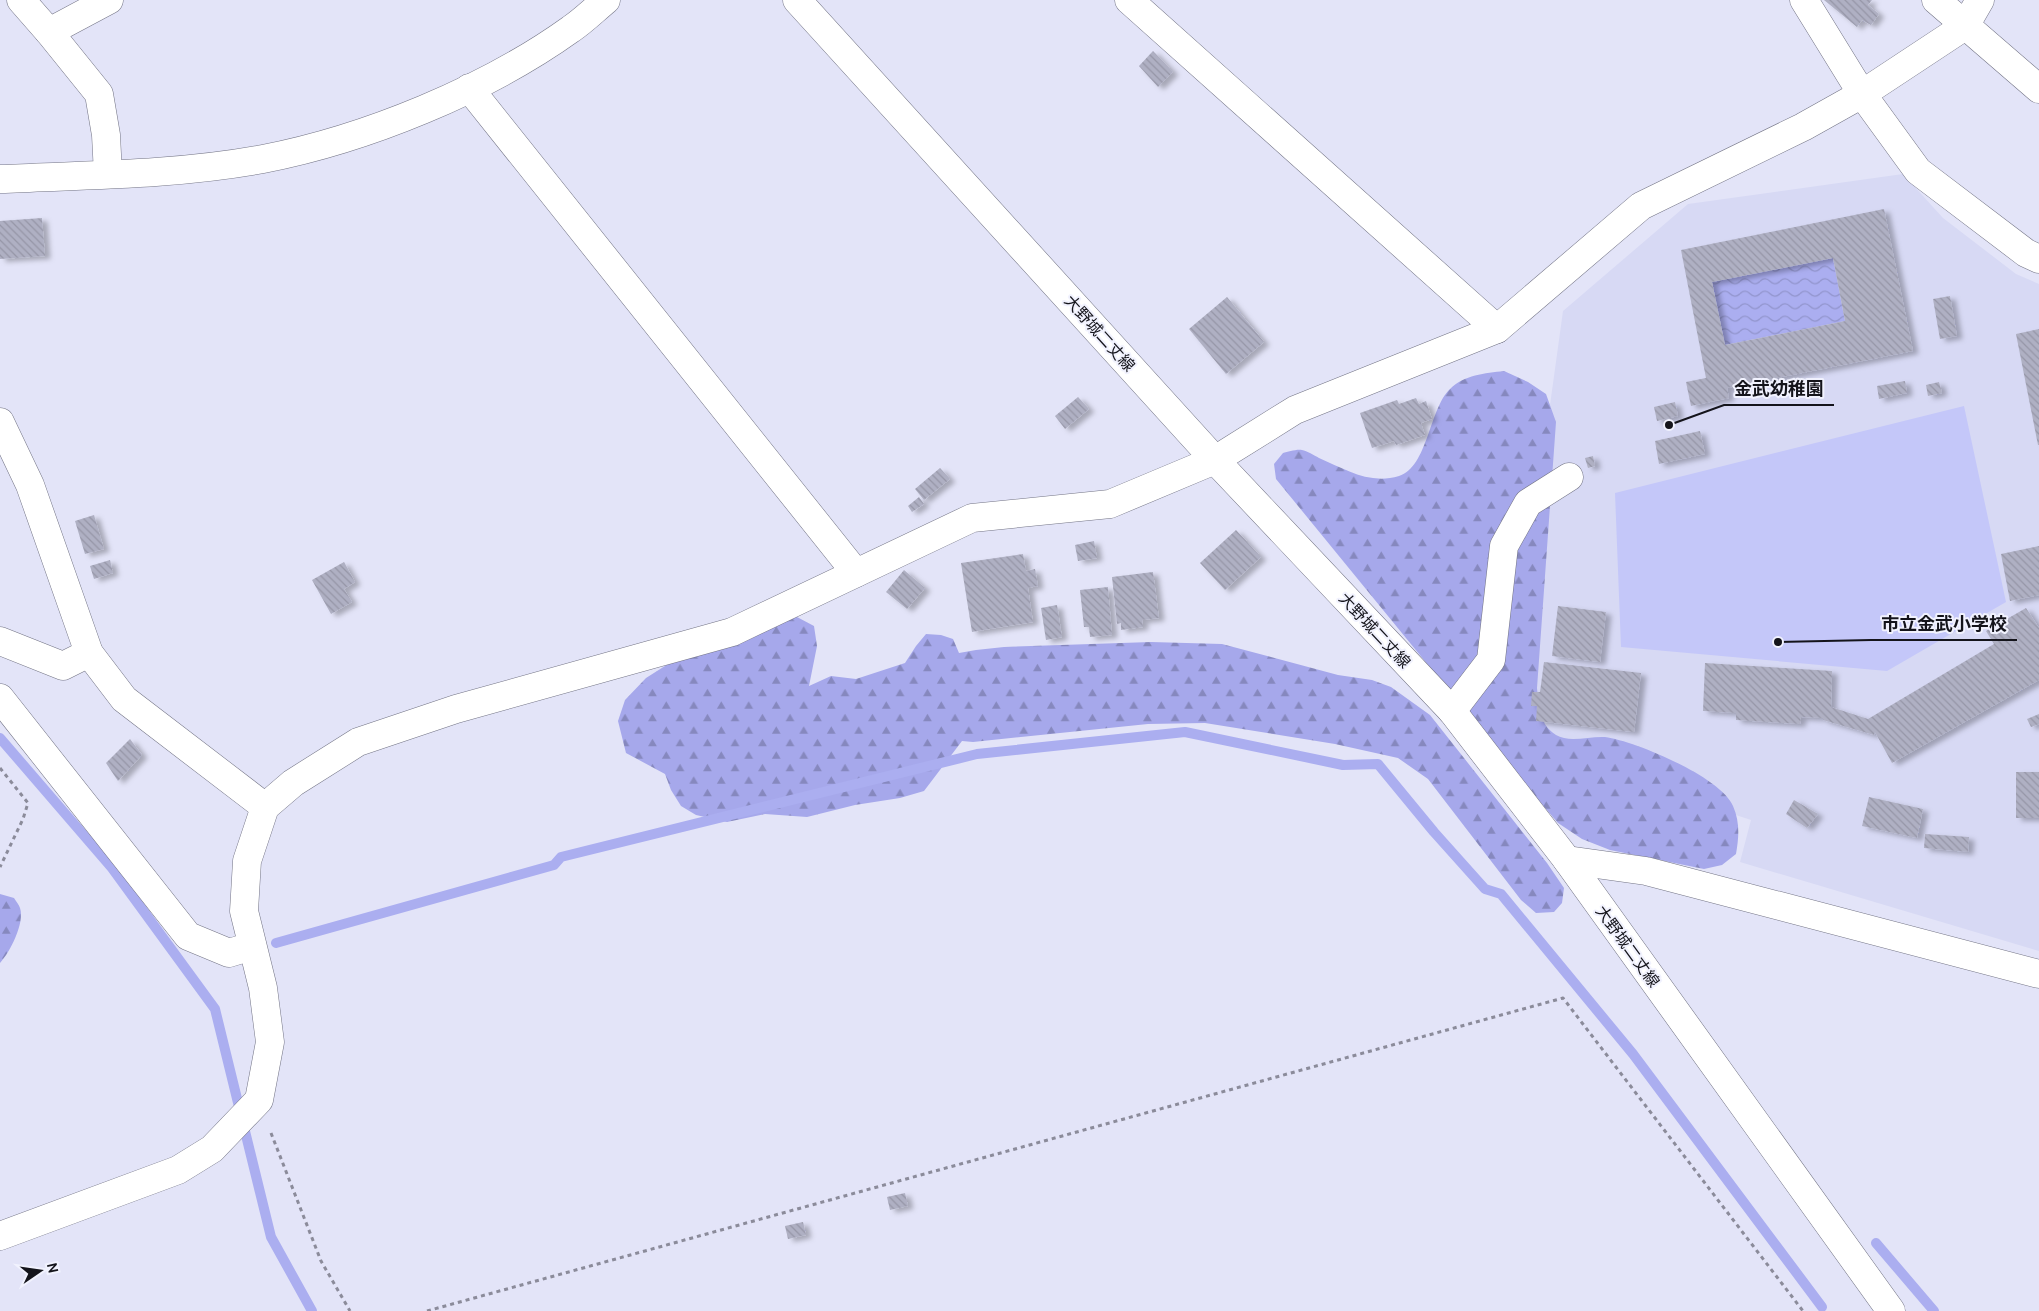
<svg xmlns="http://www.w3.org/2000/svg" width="2039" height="1311" font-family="Cabin,'Noto Sans JP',sans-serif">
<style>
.built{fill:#d7d9f4}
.forest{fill:url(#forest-firs)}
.green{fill:#c4c7f9}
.water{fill:url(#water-waves)}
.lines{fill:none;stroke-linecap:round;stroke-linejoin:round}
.stream{stroke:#abaef0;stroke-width:10}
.building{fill:url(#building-back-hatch);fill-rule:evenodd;filter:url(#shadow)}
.minor-casing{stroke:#737485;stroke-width:29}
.major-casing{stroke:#737485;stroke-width:29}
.path{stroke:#8b8b9a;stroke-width:3;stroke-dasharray:4 4;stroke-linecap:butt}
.minor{stroke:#fff;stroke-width:28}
.major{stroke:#fff;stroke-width:28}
.labels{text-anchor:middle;stroke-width:4;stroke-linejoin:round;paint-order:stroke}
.street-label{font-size:16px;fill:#14141b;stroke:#f1f2fe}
.leader{fill:none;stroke:#14141b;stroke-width:2}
.callout-dot{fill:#14141b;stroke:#f1f2fe;stroke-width:2}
.callout-label{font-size:18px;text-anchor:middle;font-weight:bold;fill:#14141b;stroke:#f1f2fe;stroke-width:4;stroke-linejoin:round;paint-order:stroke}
</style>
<defs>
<pattern id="forest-firs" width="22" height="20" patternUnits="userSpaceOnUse" patternTransform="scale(1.25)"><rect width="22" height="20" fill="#a6a8eb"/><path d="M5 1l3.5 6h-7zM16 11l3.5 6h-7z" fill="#8688be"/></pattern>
<pattern id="water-waves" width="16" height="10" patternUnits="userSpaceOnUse" patternTransform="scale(1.25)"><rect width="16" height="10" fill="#abaef0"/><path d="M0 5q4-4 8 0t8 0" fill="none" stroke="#9295cd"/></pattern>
<pattern id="building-back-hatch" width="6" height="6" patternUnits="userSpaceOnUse" patternTransform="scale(1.25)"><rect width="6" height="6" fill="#afb0c3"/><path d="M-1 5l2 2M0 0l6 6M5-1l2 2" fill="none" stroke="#9696a7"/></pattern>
<filter id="shadow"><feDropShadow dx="5.5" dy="3" stdDeviation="2.5" flood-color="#0004"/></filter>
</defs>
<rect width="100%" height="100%" fill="#e3e4f8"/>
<polygon class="built" points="1903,174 1943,218 2016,274 2039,284 2039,951 1740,862 1751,820 1504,738 1563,311 1688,204"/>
<g class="forest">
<path d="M 1504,371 L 1528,382 L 1546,394 L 1556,422 L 1537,688 C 1539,707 1539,724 1556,735 C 1569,743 1590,736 1605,737 C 1635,741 1721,777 1733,806 C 1740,822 1739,837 1736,854 L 1722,865 L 1704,869 L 1610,850 L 1582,839 L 1558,823 L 1540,802 L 1276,479 L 1274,464 L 1283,453 C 1288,452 1296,449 1302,450 C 1307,451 1314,455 1319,458 C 1345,469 1369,485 1399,476 C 1428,467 1429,409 1450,389 C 1464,375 1485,373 1504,371 Z"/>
<polygon points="797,617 814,626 817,646 809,686 831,676 856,679 905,663 916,646 926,634 941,635 953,639 959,653 976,650 1004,647 1151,642 1222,644 1338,675 1372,680 1391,687 1430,715 1547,863 1564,888 1562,903 1554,912 1536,913 1521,900 1428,779 1398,758 1335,744 1205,723 1148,724 973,742 962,741 924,791 900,798 855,805 807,817 765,814 727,822 696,815 681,806 671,790 665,774 626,753 618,721 625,700 646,678 725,628"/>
<path d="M 0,894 L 14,898 C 16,901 19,905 20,908 C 25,923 10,952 0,963 Z"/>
</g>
<polygon class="green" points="1964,406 2006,602 1887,671 1621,647 1615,493"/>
<polygon class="water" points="1833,258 1845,321 1725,345 1712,282"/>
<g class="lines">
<g class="stream">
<polyline points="0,738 112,868 215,1009 271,1237 312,1311"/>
<polyline points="276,943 554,865 561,857 977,754 1185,732 1343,765 1378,764 1434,832 1485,889 1501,894 1633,1054 1822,1307"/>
<polyline points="1876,1243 1934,1311"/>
</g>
</g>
<g class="building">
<polygon points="1824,0 1872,0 1868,5 1879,14 1871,25 1862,20 1857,27"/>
<polygon points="1153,51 1173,72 1158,87 1139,66"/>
<path d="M 1884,209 L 1913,351 L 1727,388 L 1729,398 L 1691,406 L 1686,382 L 1706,378 L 1681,250 ZM 1833,258 L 1845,321 L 1725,345 L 1712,282 Z"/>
<polygon points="42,218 45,256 0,259 0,221"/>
<polygon points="1950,296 1957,336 1940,339 1933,299"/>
<polygon points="1227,297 1264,342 1226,374 1189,329"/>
<polygon points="2039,329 2039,445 2038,445 2016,334"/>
<polygon points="1905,381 1907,393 1879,399 1877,386"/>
<polygon points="1939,382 1942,393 1928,396 1926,385"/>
<polygon points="1078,397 1089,409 1065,429 1055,416"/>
<polygon points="1416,398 1419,404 1426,401 1432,419 1421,423 1425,435 1396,445 1394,441 1372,448 1360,413 1397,400 1399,404"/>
<polygon points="1675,402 1678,416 1657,421 1654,407"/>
<polygon points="1700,431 1705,454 1659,464 1655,441"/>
<polygon points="1593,456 1595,466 1588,468 1585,458"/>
<polygon points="940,468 950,479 924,500 915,489"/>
<polygon points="919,497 924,504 912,512 908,506"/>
<polygon points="94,515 104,549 85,554 75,521"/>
<polygon points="1236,530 1261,557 1225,590 1200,563"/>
<polygon points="1094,541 1097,558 1078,561 1075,545"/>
<polygon points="2039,546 2039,595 2010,601 2001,554"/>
<polygon points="1023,554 1026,571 1035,569 1038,586 1028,588 1033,622 972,632 961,563"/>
<polygon points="110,560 113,573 94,579 90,566"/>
<polygon points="344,562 355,582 344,589 352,602 331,614 312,580"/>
<polygon points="904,570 925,588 907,609 886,592"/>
<polygon points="1153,572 1159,618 1142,620 1143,627 1121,630 1121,623 1117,624 1112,577"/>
<polygon points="1108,587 1112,635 1090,637 1089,627 1084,627 1080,590"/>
<polygon points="1057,605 1062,637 1046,640 1041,608"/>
<polygon points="1558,606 1606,612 1600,662 1552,656"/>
<polygon points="2026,608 2039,628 2039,680 1892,763 1875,732 1874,735 1823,720 1823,718 1801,717 1800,724 1736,720 1736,713 1703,711 1705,663 1832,671 1831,707 1868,719 1994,644 1986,631"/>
<polygon points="1544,662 1641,673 1634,732 1536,721 1537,706 1531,706 1532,692 1540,692"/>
<polygon points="2039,714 2039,724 2031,727 2027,719"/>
<polygon points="130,739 142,755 118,781 106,763"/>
<rect x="2016" y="772" width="23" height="46"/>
<polygon points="1869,797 1923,809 1917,838 1862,826"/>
<polygon points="1794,800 1818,814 1807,828 1786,814"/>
<polygon points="1925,834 1969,837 1968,852 1924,848"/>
<polygon points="905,1193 908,1206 890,1210 887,1197"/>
<polygon points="803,1222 806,1235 788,1239 785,1226"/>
</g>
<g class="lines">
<defs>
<g id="minor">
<polyline points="21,0 49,32 109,0"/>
<polyline points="1129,0 1497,329"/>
<polyline points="1804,0 1862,94 1918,171 2026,253 2039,259"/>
<polyline points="1936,0 2039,89"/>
<polyline points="49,32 99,94 106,135 108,174"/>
<polyline points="469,88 856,573"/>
<path d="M 0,179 C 87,175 177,175 263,159 C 366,139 486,90 571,29 C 583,21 594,10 606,0"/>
<polyline points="0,422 30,485 89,653 124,699 265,807"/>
<polyline points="0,641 63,666 89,653"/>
<polyline points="0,698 188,936 229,953 252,946"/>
<polyline points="1452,711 1491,660 1504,546 1528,503 1569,477"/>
<polyline points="1567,860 1646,871 2039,974"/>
<polyline points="0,1236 178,1170 212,1149 259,1100 270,1042 263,988 244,911 247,861 265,807 293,783 358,742 456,709 732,632 972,518 1110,504 1215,460 1295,410 1497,329 1641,206 1803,127 1862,94 1965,26 1980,0"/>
</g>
<polyline id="major" points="797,0 1215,460 1452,711 1567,860 1891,1311"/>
</defs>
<use href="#minor" class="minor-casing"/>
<use href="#major" class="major-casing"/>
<g class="path">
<polyline points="0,768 28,803 23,819 0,867"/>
<polyline points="271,1133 321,1261 350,1311"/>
<polyline points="427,1311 1563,998 1803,1311"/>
</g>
<use href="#minor" class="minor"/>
<use href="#major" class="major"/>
</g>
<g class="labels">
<g class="street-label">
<text transform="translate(1100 333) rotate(48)" y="6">大野城二丈線</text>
<text transform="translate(1375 630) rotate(47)" y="6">大野城二丈線</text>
<text transform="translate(1628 946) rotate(54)" y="6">大野城二丈線</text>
</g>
</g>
<path class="leader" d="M1669 425L1724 405H1834M1778 642L1871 640H2017"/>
<g class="callout-dot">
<circle cx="1669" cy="425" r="5"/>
<circle cx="1778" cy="642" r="5"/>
</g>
<g class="callout-label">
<text x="1779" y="395">金武幼稚園</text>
<text x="1944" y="630">市立金武小学校</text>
</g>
<g transform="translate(40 1271) rotate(77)" stroke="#f1f2fe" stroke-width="4" paint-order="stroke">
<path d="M0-4L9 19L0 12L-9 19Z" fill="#14141b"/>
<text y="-8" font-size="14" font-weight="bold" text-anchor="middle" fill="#14141b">N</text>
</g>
</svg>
